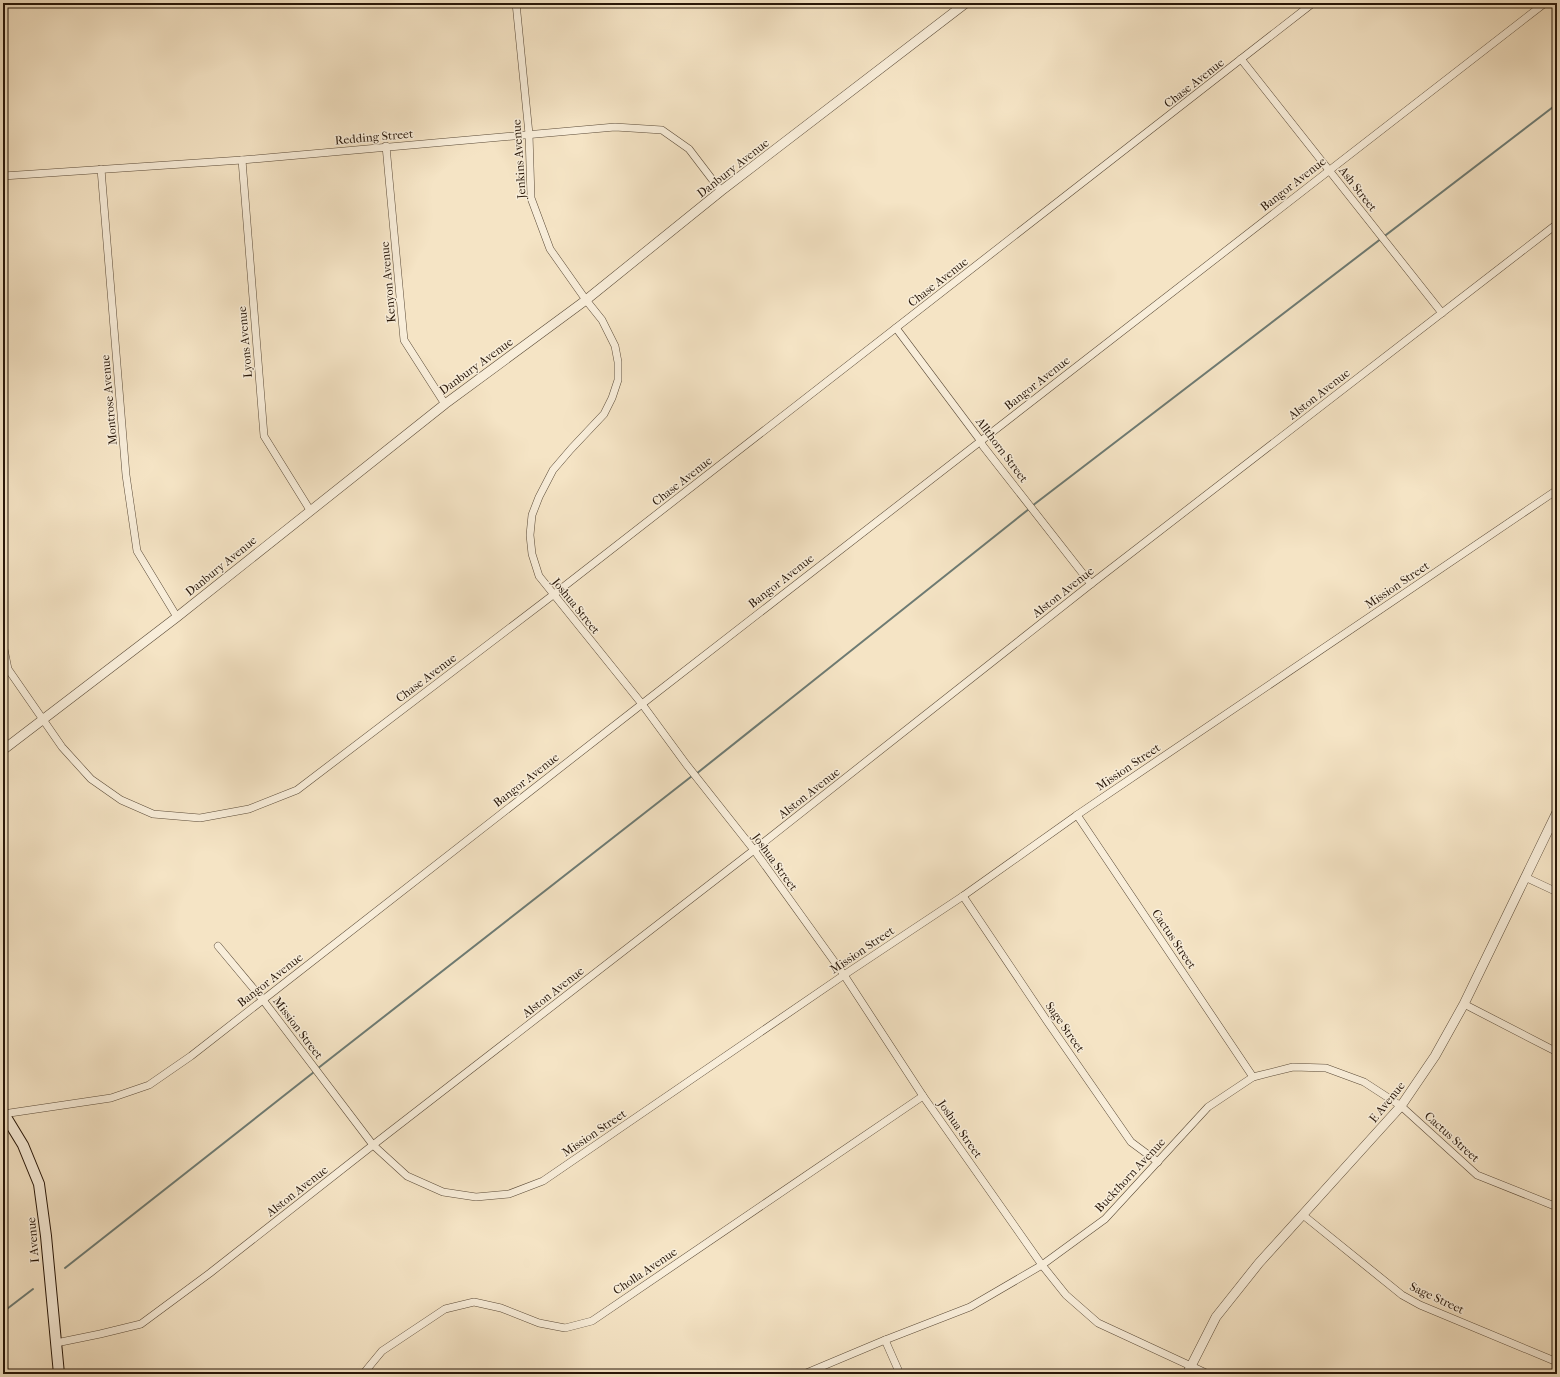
<svg xmlns="http://www.w3.org/2000/svg" width="1560" height="1377" font-family="'IM FELL French Canon',serif">
<style>
.lines{fill:none;stroke-linecap:round;stroke-linejoin:round}
.stream{stroke:#6e7b73;stroke-width:2}
.minor-casing{stroke:#5a4a37;stroke-width:8}
.tertiary-casing{stroke:#5a4a37;stroke-width:10}
.secondary-casing{stroke:#271608;stroke-width:12}
.minor{stroke:#f8edd9;stroke-width:7}
.tertiary{stroke:#f8edd9;stroke-width:9}
.secondary{stroke:#f8edd9;stroke-width:10}
.labels{text-anchor:middle;stroke-width:3;stroke-linejoin:round;paint-order:stroke}
.street-label{font-size:12px;fill:#271608;stroke:#f8edd9}
</style>
<rect width="100%" height="100%" fill="#f5e4c5"/>
<filter id="stains"><feTurbulence type="fractalNoise" baseFrequency=".005" numOctaves="4"/><feColorMatrix values="0 0 0 0 .2 0 0 0 0 .09 0 0 0 0 .02 0 0 0 .5 -.17"/></filter>
<radialGradient id="worn" r=".72"><stop offset=".6" stop-color="#630" stop-opacity="0"/><stop offset="1" stop-color="#630" stop-opacity=".3"/></radialGradient>
<g class="lines">
<g class="stream">
<polyline points="1032,506 1557,104"/>
<polyline points="696,774 1029,509"/>
<polyline points="317,1069 692,776"/>
<polyline points="65,1268 314,1072"/>
<polyline points="3,1312 33,1289"/>
</g>
<defs>
<g id="minor">
<polyline points="516,3 529,134 531,198 550,249 586,300 602,320 615,346 618,362 618,380 612,398 604,414 571,449 553,470 539,497 532,515 530,535 532,554 539,576 642,704 686,764 754,850 844,975 923,1096 1042,1265 1066,1295 1098,1323 1208,1374"/>
<polyline points="1241,59 1442,313"/>
<polyline points="386,146 404,340 445,404"/>
<polyline points="242,160 264,436 310,510"/>
<polyline points="101,169 126,475 137,551 177,617"/>
<polyline points="3,176 242,160 615,127 662,130 689,149 721,191"/>
<polyline points="896,328 980,440 983,446 1091,584"/>
<polyline points="3,644 8,669 62,747 91,779 121,800 153,814 200,818 249,809 297,790 553,595 1313,3"/>
<polyline points="1077,815 1253,1077"/>
<polyline points="1525,877 1557,892"/>
<polyline points="963,896 1047,1021 1131,1142 1158,1162"/>
<polyline points="218,946 263,1000 373,1145 407,1176 443,1192 476,1197 509,1194 543,1181 844,975 963,896 1077,815 1557,490"/>
<polyline points="1464,1004 1557,1052"/>
<polyline points="3,1114 111,1098 149,1085 191,1056 642,704 1545,3"/>
<polyline points="1303,1215 1402,1295 1420,1305 1557,1362"/>
<polyline points="885,1340 900,1374"/>
<polyline points="56,1343 100,1334 141,1324 210,1273 373,1145 754,850 1091,584 1557,224"/>
<polyline points="363,1374 382,1351 445,1309 474,1302 501,1308 539,1323 565,1328 592,1321 923,1096"/>
<polyline points="804,1374 885,1340 970,1307 1042,1265 1105,1219 1208,1107 1253,1077 1293,1067 1326,1068 1364,1082 1401,1106 1477,1175 1557,1207"/>
</g>
<g id="tertiary">
<polyline points="3,750 177,617 445,404 586,300 721,191 966,3"/>
<polyline points="1187,1374 1216,1317 1259,1263 1401,1106 1435,1056 1464,1004 1557,812"/>
</g>
<polyline id="secondary" points="3,1112 23,1145 39,1184 46,1236 59,1374"/>
</defs>
<use href="#minor" class="minor-casing"/>
<use href="#tertiary" class="tertiary-casing"/>
<use href="#secondary" class="secondary-casing"/>
<use href="#minor" class="minor"/>
<use href="#tertiary" class="tertiary"/>
<use href="#secondary" class="secondary"/>
</g>
<g class="labels">
<g class="street-label">
<text transform="translate(1194 83) rotate(-38)" y="4">Chase Avenue</text>
<text transform="translate(374 137) rotate(-5)" y="4">Redding Street</text>
<text transform="translate(519 159) rotate(-94)" y="4">Jenkins Avenue</text>
<text transform="translate(733 168) rotate(-38)" y="4">Danbury Avenue</text>
<text transform="translate(1293 184) rotate(-38)" y="4">Bangor Avenue</text>
<text transform="translate(1358 189) rotate(52)" y="4">Ash Street</text>
<text transform="translate(388 282) rotate(-95)" y="4">Kenyon Avenue</text>
<text transform="translate(938 282) rotate(-38)" y="4">Chase Avenue</text>
<text transform="translate(245 342) rotate(-95)" y="4">Lyons Avenue</text>
<text transform="translate(476 366) rotate(-36)" y="4">Danbury Avenue</text>
<text transform="translate(1037 383) rotate(-38)" y="4">Bangor Avenue</text>
<text transform="translate(1319 394) rotate(-38)" y="4">Alston Avenue</text>
<text transform="translate(109 400) rotate(-95)" y="4">Montrose Avenue</text>
<text transform="translate(1002 450) rotate(53)" y="4">Allthorn Street</text>
<text transform="translate(682 481) rotate(-38)" y="4">Chase Avenue</text>
<text transform="translate(221 566) rotate(-39)" y="4">Danbury Avenue</text>
<text transform="translate(781 581) rotate(-38)" y="4">Bangor Avenue</text>
<text transform="translate(1397 585) rotate(-34)" y="4">Mission Street</text>
<text transform="translate(1063 592) rotate(-38)" y="4">Alston Avenue</text>
<text transform="translate(576 606) rotate(51)" y="4">Joshua Street</text>
<text transform="translate(426 678) rotate(-37)" y="4">Chase Avenue</text>
<text transform="translate(1128 767) rotate(-34)" y="4">Mission Street</text>
<text transform="translate(526 780) rotate(-38)" y="4">Bangor Avenue</text>
<text transform="translate(809 793) rotate(-38)" y="4">Alston Avenue</text>
<text transform="translate(775 862) rotate(54)" y="4">Joshua Street</text>
<text transform="translate(1174 939) rotate(56)" y="4">Cactus Street</text>
<text transform="translate(862 950) rotate(-34)" y="4">Mission Street</text>
<text transform="translate(270 980) rotate(-38)" y="4">Bangor Avenue</text>
<text transform="translate(553 992) rotate(-38)" y="4">Alston Avenue</text>
<text transform="translate(1065 1027) rotate(55)" y="4">Sage Street</text>
<text transform="translate(298 1028) rotate(53)" y="4">Mission Street</text>
<text transform="translate(1387 1102) rotate(-51)" y="4">E Avenue</text>
<text transform="translate(960 1129) rotate(55)" y="4">Joshua Street</text>
<text transform="translate(594 1133) rotate(-34)" y="4">Mission Street</text>
<text transform="translate(1452 1137) rotate(42)" y="4">Cactus Street</text>
<text transform="translate(1130 1175) rotate(-47)" y="4">Buckthorn Avenue</text>
<text transform="translate(297 1191) rotate(-38)" y="4">Alston Avenue</text>
<text transform="translate(33 1240) rotate(-95)" y="4">I Avenue</text>
<text transform="translate(645 1271) rotate(-34)" y="4">Cholla Avenue</text>
<text transform="translate(1437 1298) rotate(25)" y="4">Sage Street</text>
</g>
</g>
<rect width="1560" height="1377" fill="none" stroke="#f5e4c5" stroke-width="16"/>
<rect x="4" y="4" width="1552" height="1369" fill="none" stroke="#271608" stroke-width="2"/>
<rect x="8" y="8" width="1544" height="1361" fill="none" stroke="#271608"/>
<rect width="100%" height="100%" filter="url(#stains)"/>
<rect width="100%" height="100%" fill="url(#worn)"/>
</svg>
